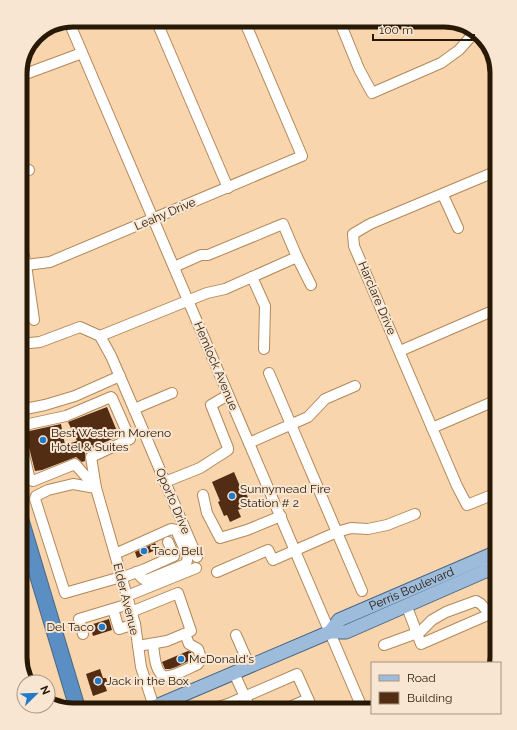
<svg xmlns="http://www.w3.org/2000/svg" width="517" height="730" font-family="Raleway,sans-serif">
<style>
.building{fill:#532c14}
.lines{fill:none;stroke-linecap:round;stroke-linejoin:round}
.minor-casing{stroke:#b28858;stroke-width:12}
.major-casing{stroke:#496681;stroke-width:15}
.highway-casing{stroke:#496681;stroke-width:17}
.minor{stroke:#fff;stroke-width:10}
.major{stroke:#9dbcdc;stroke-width:13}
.highway{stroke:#5b8fc4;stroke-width:15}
.poi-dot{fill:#207ac7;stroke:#f8e6d2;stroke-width:1.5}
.labels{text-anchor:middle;stroke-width:4;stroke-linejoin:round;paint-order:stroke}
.street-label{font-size:12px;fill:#281905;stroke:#f8e6d2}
.poi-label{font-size:12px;fill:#281905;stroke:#f8e6d2;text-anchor:start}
.rim{fill:none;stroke:#281905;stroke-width:5}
</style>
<rect width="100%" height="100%" fill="#f9d5ae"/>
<g class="building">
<polygon points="107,407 119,436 85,451 85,461 82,462 76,457 42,470 35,471 25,432 61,424 65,445 77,441 68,422"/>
<polygon points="234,472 242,491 245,490 251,505 238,510 241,517 230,522 227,515 224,516 218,502 220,501 212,482"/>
<polygon points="155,543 158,549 137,558 135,552"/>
<polygon points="109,619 112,630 93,636 90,625"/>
<polygon points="188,651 191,652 193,659 176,667 170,669 165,669 162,662"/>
<polygon points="100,669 103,678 106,678 108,684 105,685 107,691 93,696 86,674"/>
</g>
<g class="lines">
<defs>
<g id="minor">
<polyline points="156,20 228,188"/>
<polyline points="339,20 359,69 372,93 441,63 459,50 475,32"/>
<polyline points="69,22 363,710"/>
<polyline points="20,76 82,53"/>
<polyline points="20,172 29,170"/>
<polyline points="443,195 458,228"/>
<polyline points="20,240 26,265 34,320"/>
<polyline points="297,257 311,285"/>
<polyline points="26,265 50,262 302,156 244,20"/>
<polyline points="252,277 265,306 264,349"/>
<polyline points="100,336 111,356 134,409 197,557"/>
<polyline points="20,344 40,342 80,327 100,336 207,293 225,289 297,257 283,224 208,255 201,255 174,267"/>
<polyline points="400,351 497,309"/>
<polyline points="269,373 362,591"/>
<polyline points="134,409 172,393"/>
<polyline points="20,410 45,405 75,396 120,376"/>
<polyline points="20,426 66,416 111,397 112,398 130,439 91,457 96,488 135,624 141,667 155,710"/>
<polyline points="432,428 497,400"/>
<polyline points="20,439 30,480 33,481 75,464 96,488"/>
<polyline points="249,443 308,417 325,399 355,386"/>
<polyline points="165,482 200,468 228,450 228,448 211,405 228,395"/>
<polyline points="96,488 73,484 48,490 36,496 35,499 65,593 121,577"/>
<polyline points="497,493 467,505 457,486 354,246 353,234 370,224 497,171"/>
<polyline points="203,495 207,513 220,538 247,530 281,516"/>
<polyline points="115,554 171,529 176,530 188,557 186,564 147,580 143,579 136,572"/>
<polyline points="487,563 497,585"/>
<polyline points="217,572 268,550 273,560 337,532 351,528 368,529 387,525 415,514"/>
<polyline points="121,578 145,569 174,556 168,542"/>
<polyline points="127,596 196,568"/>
<polyline points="407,607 421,644 497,611"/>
<polyline points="113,609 119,629 135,624"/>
<polyline points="131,612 178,593 191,631 167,641 138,646"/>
<polyline points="83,634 79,619 129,604"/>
<polyline points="236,635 250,667"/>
<polyline points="417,635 432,620 446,612 476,601 481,604 490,614"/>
<path d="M 153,644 C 157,688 166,679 198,664 C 202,659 200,655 198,649 L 189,644 L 185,634"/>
<polyline points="384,645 417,633"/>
<polyline points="234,673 251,710"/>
<polyline points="208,710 228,704"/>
<polyline points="230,710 228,704 297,674 313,710"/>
<polyline points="283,710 308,699"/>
</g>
<g id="major">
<path id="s1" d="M 330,632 L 339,620 L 497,552"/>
<polyline points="147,710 330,632 346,632 497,566"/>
</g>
<polyline id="highway" points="20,517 78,710"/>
</defs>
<use href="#minor" class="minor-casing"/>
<use href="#major" class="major-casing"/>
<use href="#highway" class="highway-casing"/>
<use href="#minor" class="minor"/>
<use href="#major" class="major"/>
<use href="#highway" class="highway"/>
</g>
<g class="poi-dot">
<circle cx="43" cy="440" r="4"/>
<circle cx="232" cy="496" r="4"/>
<circle cx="144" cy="551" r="4"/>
<circle cx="102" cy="627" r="4"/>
<circle cx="181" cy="659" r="4"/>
<circle cx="98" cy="681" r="4"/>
</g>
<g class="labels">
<g class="street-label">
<text transform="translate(165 214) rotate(-23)" y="4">Leahy Drive</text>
<text transform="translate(377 298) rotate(67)" y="4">Harclare Drive</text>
<text transform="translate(216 366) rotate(67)" y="4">Hemlock Avenue</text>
<text transform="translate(173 501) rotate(67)" y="4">Oporto Drive</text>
<text dy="4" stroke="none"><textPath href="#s1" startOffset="94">Perris Boulevard</textPath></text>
<text transform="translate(126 599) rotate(76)" y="4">Elder Avenue</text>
</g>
<g class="poi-label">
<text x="51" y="437">Best Western Moreno<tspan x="51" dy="14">Hotel &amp; Suites</tspan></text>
<text x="240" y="493">Sunnymead Fire<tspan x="240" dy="14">Station # 2</tspan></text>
<text x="152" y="555">Taco Bell</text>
<text x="94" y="631" text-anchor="end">Del Taco</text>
<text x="189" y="663">McDonald's</text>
<text x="106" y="685">Jack in the Box</text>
</g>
</g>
<path d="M0 0H517V730H0ZM73 27H444A46 46 0 0 1 490 73V657A46 46 0 0 1 444 703H73A46 46 0 0 1 27 657V73A46 46 0 0 1 73 27Z" fill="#f8e6d2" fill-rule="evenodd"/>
<path class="rim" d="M73 27H444A46 46 0 0 1 490 73V657A46 46 0 0 1 444 703H73A46 46 0 0 1 27 657V73A46 46 0 0 1 73 27Z"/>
<rect x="371" y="662" width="130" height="52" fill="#f8e6d2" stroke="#a59480"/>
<rect x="379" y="675" width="20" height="6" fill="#9dbcdc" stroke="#a59480"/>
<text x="407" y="682" font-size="12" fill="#281905">Road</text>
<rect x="379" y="692" width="20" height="12" fill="#532c14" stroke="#a59480"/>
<text x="407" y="702" font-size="12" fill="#281905">Building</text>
<g transform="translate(36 694) rotate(67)"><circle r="19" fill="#f8e6d2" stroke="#a59480"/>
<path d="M0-3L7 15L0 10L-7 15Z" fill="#207ac7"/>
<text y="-6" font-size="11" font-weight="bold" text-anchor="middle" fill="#281905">N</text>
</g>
<path d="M373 34v6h101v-6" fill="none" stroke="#281905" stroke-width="2"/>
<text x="379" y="34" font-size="12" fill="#281905" stroke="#f8e6d2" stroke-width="3" paint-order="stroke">100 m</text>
</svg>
